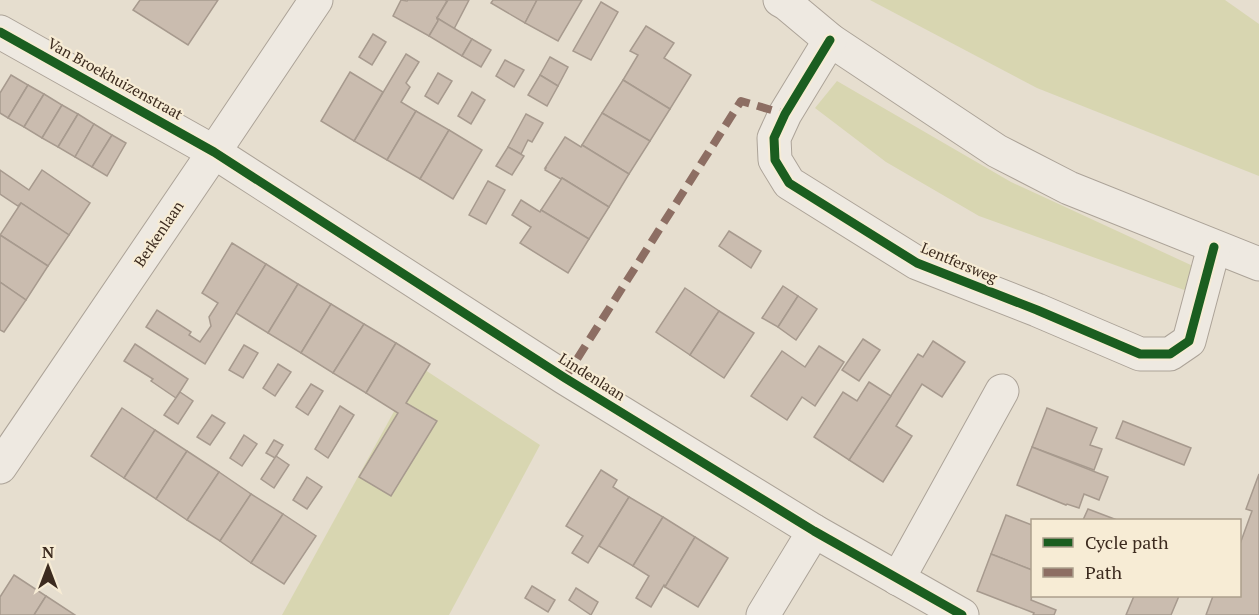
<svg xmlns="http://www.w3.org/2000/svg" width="1259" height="615" font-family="'PT Serif',serif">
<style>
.green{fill:#d8d6b1}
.building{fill:#cabcaf;stroke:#a79a8e;stroke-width:1.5}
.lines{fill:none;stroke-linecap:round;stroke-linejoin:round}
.minor-casing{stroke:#aca398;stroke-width:35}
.minor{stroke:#eee9e1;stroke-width:33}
.quiet{stroke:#8d6e63;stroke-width:8;stroke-dasharray:15 8;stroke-linecap:butt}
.cycleway-casing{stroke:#f7ecd5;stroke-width:13}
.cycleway{stroke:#1b5e20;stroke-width:9}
.labels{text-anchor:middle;stroke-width:4.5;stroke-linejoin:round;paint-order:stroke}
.street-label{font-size:15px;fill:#3c2b1f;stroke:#f7ecd5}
</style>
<rect width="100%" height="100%" fill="#e6decf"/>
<g class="green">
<polygon points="870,0 1225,0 1259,24 1259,176 1037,88"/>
<polygon points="837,81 1011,182 1193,266 1187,291 979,216 886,162 815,108"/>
<polygon points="419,366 540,445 449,615 282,615"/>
</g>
<g class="building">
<polygon points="140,0 218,0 188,45 133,10"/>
<polygon points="401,0 407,1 408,0 445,0 447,1 437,18 438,21 429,36 393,16"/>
<polygon points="448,0 469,0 454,29 437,18"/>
<polygon points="493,0 537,0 525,23 491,3"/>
<polygon points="537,0 582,0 558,41 525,23"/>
<polygon points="601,2 618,12 591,60 573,51"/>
<polygon points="437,18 472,39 462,56 429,36 438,21"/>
<polygon points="646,26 674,43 664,58 691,75 670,109 623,80 638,55 630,51"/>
<polygon points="373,34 386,42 372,65 359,57"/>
<polygon points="472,39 491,50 481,67 462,56"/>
<polygon points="406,54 419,62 406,83 410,87 401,102 416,111 387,160 354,141"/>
<polygon points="550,57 568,67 558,86 540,75"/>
<polygon points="505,60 524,70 514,87 496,76"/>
<polygon points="350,72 383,92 354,141 321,121"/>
<polygon points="438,73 452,81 438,104 425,96"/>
<polygon points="11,75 28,85 8,118 0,113 0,93"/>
<polygon points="540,75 558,86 547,106 528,95"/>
<polygon points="623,80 670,109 650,141 602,113"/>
<polygon points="28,85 44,94 24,127 8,118"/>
<polygon points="472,92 485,100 471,124 458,116"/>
<polygon points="44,94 62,105 42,138 24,127"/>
<polygon points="62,105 78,114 58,147 42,138"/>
<polygon points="416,111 449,130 420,179 387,160"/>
<polygon points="602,113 650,141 629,174 582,145"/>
<polygon points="78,114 94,124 75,157 58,147"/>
<polygon points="526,114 543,123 532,142 528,140 521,154 508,147"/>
<polygon points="94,124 112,135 92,167 75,157"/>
<polygon points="449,130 482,150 453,199 420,179"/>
<polygon points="112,135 126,143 107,176 92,167"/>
<polygon points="565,137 581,147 582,145 629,174 609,207 562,178 561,179 545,170 546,168 545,168"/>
<polygon points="508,147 524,156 512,175 496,166"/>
<polygon points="0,170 29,190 42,170 90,203 69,235 21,203 18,206 0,194"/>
<polygon points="562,178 609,207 589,239 541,210"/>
<polygon points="488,181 505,190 486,224 469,215"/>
<polygon points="521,200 540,212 541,210 589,239 568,273 520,243 531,227 512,215"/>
<polygon points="21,203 69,235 48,266 0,235"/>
<polygon points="729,231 761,251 751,268 719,246"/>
<polygon points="0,235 48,266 26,300 0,282"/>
<polygon points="232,243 266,264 205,364 146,327 157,310 191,332 189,335 200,342 211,326 209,317 218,303 202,293"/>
<polygon points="266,264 298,284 268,333 236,313"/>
<polygon points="0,282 26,300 4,332 0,330"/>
<polygon points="298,284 331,304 301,353 268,333"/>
<polygon points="783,286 798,296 778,327 762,318"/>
<polygon points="685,288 719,311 690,355 656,332"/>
<polygon points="798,296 817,309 796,340 778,327"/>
<polygon points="331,304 364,324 333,373 301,353"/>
<polygon points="719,311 754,333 724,378 690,355"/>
<polygon points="364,324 396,343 366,393 333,373"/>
<polygon points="863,339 880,350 859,381 842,370"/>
<polygon points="933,341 965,362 942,397 922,384 896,426 912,436 883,482 849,460 918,354 923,357"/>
<polygon points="396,343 430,364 406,403 437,421 391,496 359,477 398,413 366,393"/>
<polygon points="135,344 188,379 176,398 151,381 153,379 124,361"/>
<polygon points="244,345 258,353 243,378 229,370"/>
<polygon points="819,346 844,362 815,406 802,397 787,420 751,396 782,351 805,367"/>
<polygon points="278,364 291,372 275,396 263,388"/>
<polygon points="869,382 891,396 849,460 814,437 843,392 857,401"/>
<polygon points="311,384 323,391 308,415 296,407"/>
<polygon points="180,392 193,401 178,424 164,415"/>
<polygon points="340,406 354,415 328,458 315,449"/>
<polygon points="122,408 155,430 124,478 91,456"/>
<polygon points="1047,408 1097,428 1090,445 1102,449 1094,470 1032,447"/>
<polygon points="212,415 225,423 210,445 197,437"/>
<polygon points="1123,421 1191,448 1184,465 1116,438"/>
<polygon points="155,430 187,451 156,499 124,478"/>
<polygon points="244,435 257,444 242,466 230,458"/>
<polygon points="274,440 283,445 275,458 266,453"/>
<polygon points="1032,447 1108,477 1099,500 1084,494 1079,508 1067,504 1066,505 1017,485"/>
<polygon points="187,451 219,472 187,520 156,499"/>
<polygon points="276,456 289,465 274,488 261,479"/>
<polygon points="601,470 617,480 613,487 629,497 588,563 572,553 583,536 566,526"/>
<polygon points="219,472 251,494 220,541 187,520"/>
<polygon points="1259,474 1259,615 1206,615 1213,596 1240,596 1240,544 1252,511 1246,509"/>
<polygon points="307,477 322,487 307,509 293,500"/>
<polygon points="251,494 283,514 251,563 220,541"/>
<polygon points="629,497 663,517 633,566 599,546"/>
<polygon points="1088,509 1117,520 1083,520"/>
<polygon points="283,514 316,536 284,584 251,563"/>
<polygon points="1006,515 1032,525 1032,570 991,554"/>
<polygon points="663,517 695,537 665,587 664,585 651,607 636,598 649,576 633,566"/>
<polygon points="695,537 728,558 698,607 665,587"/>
<polygon points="991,554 1032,570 1032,595 1031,600 1056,610 1054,615 1033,615 1034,613 977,591"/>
<polygon points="14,575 46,596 34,615 0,615 0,597"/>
<polygon points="532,586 555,600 548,612 525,598"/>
<polygon points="576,588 598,602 591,615 569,600"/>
<polygon points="46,596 75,615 34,615"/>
<polygon points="1134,596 1179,596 1171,615 1126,615"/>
</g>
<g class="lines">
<defs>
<g id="minor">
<polyline points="780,0 787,4 830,40 997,151 1069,188 1259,264"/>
<polyline points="0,32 214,152 565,378 814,531 962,615"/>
<polyline points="830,40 785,114 774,138 775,160 789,183 917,263 1037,310 1140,354 1170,354 1189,341 1214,247"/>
<polyline points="0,467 214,152 316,0"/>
<polyline points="898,579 1002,391"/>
<polyline points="763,615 814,531"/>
</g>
</defs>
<use href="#minor" class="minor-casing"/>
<use href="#minor" class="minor"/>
<polyline class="quiet" points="565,378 741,101 785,114"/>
<defs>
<g id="cycleway">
<polyline points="0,32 214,152 565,378 814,531 962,615"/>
<polyline points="830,40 785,114 774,138 775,160 789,183 917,263 1037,310 1140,354 1170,354 1189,341 1214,247"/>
</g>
</defs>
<use href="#cycleway" class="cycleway-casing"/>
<use href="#cycleway" class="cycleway"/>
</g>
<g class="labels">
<g class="street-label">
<text transform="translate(115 79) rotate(29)" y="5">Van Broekhuizenstraat</text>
<text transform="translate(159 234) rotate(-56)" y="5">Berkenlaan</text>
<text transform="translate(959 263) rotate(23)" y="5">Lentfersweg</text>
<text transform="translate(592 377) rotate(32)" y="5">Lindenlaan</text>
</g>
</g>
<rect x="1031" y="519" width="210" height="78" fill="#f7ecd5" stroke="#ac9f8c" stroke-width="1.5"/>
<rect x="1043" y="538" width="30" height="9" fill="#1b5e20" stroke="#ac9f8c" stroke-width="1.5"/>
<text x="1085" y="549" font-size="18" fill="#3c2b1f">Cycle path</text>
<rect x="1043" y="568" width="30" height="9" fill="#8d6e63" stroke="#ac9f8c" stroke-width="1.5"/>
<text x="1085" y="579" font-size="18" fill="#3c2b1f">Path</text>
<g transform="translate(48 567)" stroke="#f7ecd5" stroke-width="4.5" paint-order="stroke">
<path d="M0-4.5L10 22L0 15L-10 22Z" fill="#3c2b1f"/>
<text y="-9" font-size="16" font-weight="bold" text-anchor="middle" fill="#3c2b1f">N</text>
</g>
</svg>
